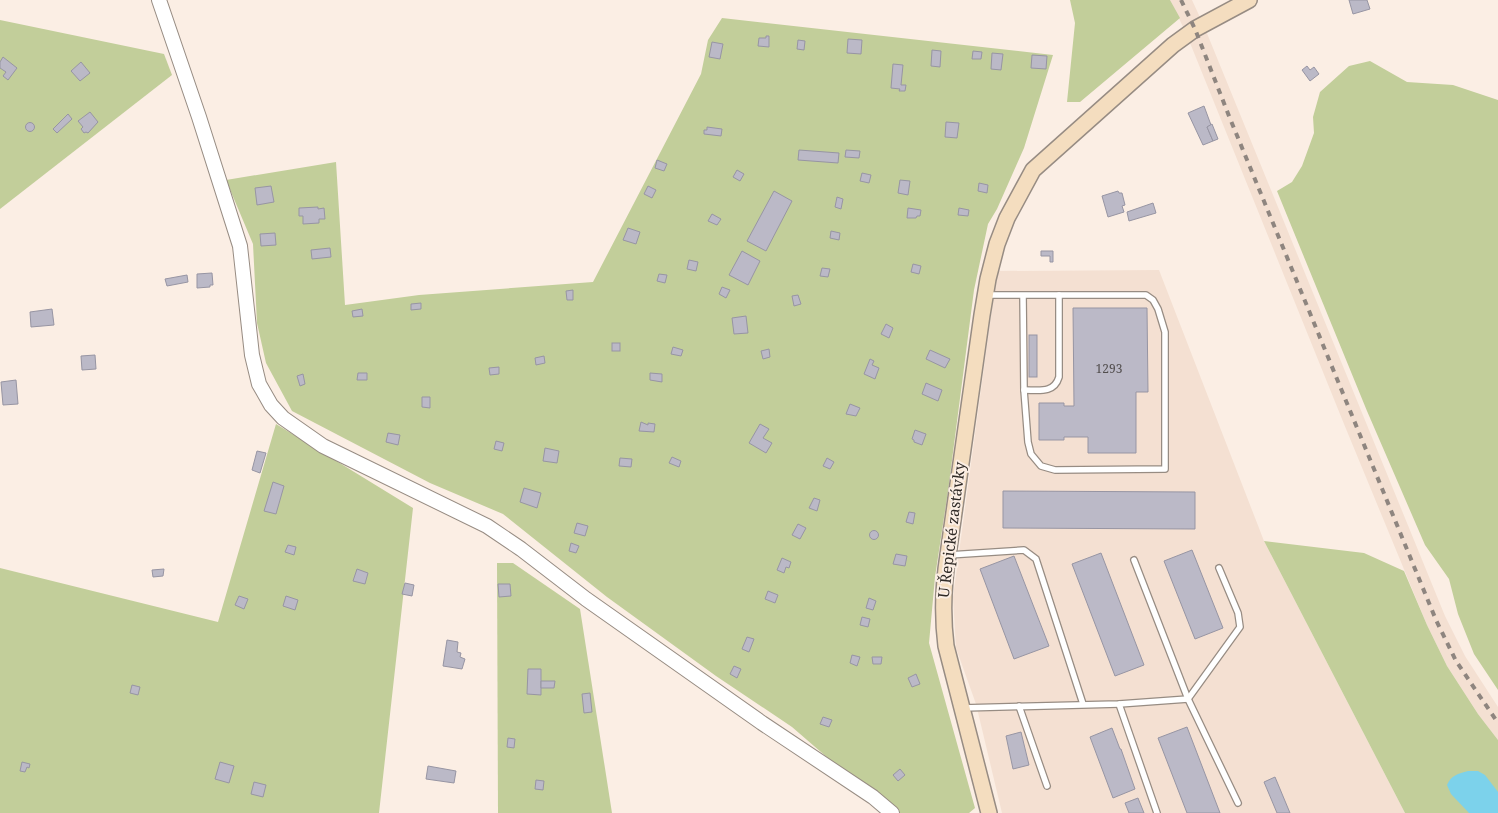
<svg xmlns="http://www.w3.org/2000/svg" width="1498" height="813" font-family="'Noto Serif',serif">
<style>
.built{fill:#f4e0d2}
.green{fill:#c2ce9a}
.water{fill:#7cd2eb}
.building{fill:#bbb9c7;stroke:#9795a3}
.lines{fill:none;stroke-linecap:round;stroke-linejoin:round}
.service-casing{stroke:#978c83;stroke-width:8}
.tertiary-casing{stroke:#978c83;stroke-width:16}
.secondary-casing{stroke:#978c83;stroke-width:18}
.service{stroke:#fff;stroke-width:5.5}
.tertiary{stroke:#fff;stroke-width:14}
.secondary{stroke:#f4ddbf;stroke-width:15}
.rail{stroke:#8e857f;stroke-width:4;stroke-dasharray:6 6;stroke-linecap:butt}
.labels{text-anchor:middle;stroke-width:4;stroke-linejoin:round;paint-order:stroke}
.number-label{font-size:12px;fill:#524e4e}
.street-label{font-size:15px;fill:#2f2a26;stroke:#fbeee4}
</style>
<rect width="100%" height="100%" fill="#fbeee4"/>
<g class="built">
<polygon points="1170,0 1192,0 1204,26 1445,616 1465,656 1498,707 1498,740 1478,714 1447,666 1427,625 1344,424 1186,33"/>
<polygon points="1159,270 1264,541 1405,813 1002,813 976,704 956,648 953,597 997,271"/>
</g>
<g class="green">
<polygon points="1070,0 1170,0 1180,18 1080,102 1067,102 1075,23"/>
<polygon points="722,18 1053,55 1024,148 997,209 988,224 974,290 948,491 935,577 929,643 975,808 969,813 898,813 873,797 792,727 716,676 607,597 503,514 430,483 292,411 266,363 257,323 253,244 226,180 336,162 345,305 419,295 593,282 701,74 708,40"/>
<polygon points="0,20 164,54 172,75 0,209"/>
<polygon points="1370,61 1407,82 1453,85 1498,100 1498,690 1474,654 1458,614 1449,579 1425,545 1367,411 1277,191 1292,182 1302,166 1314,133 1313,117 1320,92 1349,66"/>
<polygon points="276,424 413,508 379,813 0,813 0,568 218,622"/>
<polygon points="1264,541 1364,553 1404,571 1427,625 1447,666 1478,714 1498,740 1498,813 1405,813"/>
<polygon points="497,563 513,563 580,609 612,813 498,813"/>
</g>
<path class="water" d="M 1468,771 L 1478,771 L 1485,775 L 1498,792 L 1498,813 L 1469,813 L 1451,794 L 1447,785 C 1451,775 1458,774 1468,771 Z"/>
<g class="building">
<polygon points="1349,0 1367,0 1370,9 1353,14"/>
<polygon points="766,36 769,36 769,47 758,46 759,38 766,38"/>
<polygon points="848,39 862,40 861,54 847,53"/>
<polygon points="798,40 805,41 804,50 797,49"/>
<polygon points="712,42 723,44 720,59 709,57"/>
<polygon points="932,50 941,51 940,67 931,66"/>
<polygon points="973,51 982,52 981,59 972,59"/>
<polygon points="992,53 1003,54 1001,70 991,69"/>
<polygon points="1032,55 1047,56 1046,69 1031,68"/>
<polygon points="3,57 17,68 8,80 3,76 6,72 0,68 0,62"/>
<polygon points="81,62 90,73 80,81 71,71"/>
<polygon points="893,64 903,65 901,85 906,85 905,91 899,91 900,89 891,88"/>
<polygon points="1307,66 1310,70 1314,67 1319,74 1310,81 1302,70"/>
<polygon points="1204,106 1211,125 1207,127 1213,141 1203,145 1188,113"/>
<polygon points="90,112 98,122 88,133 86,132 84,133 81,129 83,127 78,121"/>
<polygon points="68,114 72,119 57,133 53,129"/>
<polygon points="946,122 959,123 957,138 945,137"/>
<circle cx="30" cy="127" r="4.5"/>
<polygon points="1212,124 1218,139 1213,141 1207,127"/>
<polygon points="707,127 722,129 721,136 704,134 704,130 707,130"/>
<polygon points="799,150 839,153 838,163 798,160"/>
<polygon points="846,150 860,151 859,158 845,157"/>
<polygon points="657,160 667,164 664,171 655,168"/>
<polygon points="737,170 744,174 740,181 733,177"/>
<polygon points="862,173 871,175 869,183 860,181"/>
<polygon points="900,180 910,181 908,195 898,193"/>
<polygon points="979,183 988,185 987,193 978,191"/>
<polygon points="271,186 274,202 257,205 255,188"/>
<polygon points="648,186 656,190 652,198 644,194"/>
<polygon points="774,191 792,201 766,251 747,241"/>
<polygon points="1118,191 1119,193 1122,193 1125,205 1122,206 1124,212 1108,217 1102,196"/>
<polygon points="837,197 843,199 841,209 835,207"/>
<polygon points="1153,203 1156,213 1129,221 1127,212"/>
<polygon points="318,207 318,209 324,208 325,219 319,219 319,223 303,224 303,216 299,216 299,208"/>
<polygon points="908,208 921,210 920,216 917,216 916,218 907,218"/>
<polygon points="959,208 969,210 968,216 958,215"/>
<polygon points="712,214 721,219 717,225 708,221"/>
<polygon points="628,228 640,232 636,244 623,240"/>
<polygon points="831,231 840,233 839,240 830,238"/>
<polygon points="275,233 276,245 261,246 260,234"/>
<polygon points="330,248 331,257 312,259 311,250"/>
<polygon points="742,251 760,261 748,285 729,275"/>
<polygon points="1041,251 1053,251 1053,262 1050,262 1050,256 1041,256"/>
<polygon points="689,260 698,262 696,271 687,269"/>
<polygon points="913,264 921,266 919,274 911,272"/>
<polygon points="822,268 830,269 828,277 820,276"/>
<polygon points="212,273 213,285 210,285 210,287 197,288 197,274"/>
<polygon points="659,274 667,275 665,283 657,281"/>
<polygon points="187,275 188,282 167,286 165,279"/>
<polygon points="722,287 730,290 726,298 719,294"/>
<polygon points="573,290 573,300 567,300 566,291"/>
<polygon points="798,295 801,304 794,306 792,296"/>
<polygon points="421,303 421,309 411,310 411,304"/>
<polygon points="1073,308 1147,308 1148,392 1136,392 1136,453 1088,453 1088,437 1064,437 1064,440 1039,440 1039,403 1064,403 1064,406 1074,406"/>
<polygon points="52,309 54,325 31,327 30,312"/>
<polygon points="362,309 363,316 353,317 352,311"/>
<polygon points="746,316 748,333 734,334 732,318"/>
<polygon points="886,324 893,328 889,338 881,334"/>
<rect x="1029" y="335" width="8" height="42"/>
<rect x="612" y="343" width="8" height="8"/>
<polygon points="673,347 683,350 681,356 671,354"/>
<polygon points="769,349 770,357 763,359 761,351"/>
<polygon points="930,350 950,359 945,368 926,359"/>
<polygon points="95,355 96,369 82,370 81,356"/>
<polygon points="544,356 545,363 536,365 535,358"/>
<polygon points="870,359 874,361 872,365 879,368 875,379 864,374"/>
<polygon points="499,367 499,374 490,375 489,368"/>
<polygon points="358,373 367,373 367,380 357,380"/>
<polygon points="650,373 662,374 662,382 650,380"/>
<polygon points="303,374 305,384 300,386 297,376"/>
<polygon points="16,380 18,404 3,405 1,382"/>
<polygon points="926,383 942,390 938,401 922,394"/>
<polygon points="422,397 430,397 430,408 422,407"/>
<polygon points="850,404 860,408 856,416 846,414"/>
<polygon points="641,422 648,425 648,423 655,424 654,432 639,431"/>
<polygon points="760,424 769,429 763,438 772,443 766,453 749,443"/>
<polygon points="915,430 926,434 922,445 914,442 914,440 912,439"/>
<polygon points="388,433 400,435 398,445 386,442"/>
<polygon points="496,441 504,443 502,451 494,449"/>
<polygon points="545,448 559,451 557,463 543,461"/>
<polygon points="257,451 266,453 260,473 252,470"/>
<polygon points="672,457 681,461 679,467 669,463"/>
<polygon points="620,458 632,459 631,467 619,466"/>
<polygon points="827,458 834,462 830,469 823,466"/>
<polygon points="273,482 284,486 276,514 264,511"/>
<polygon points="524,488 541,493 537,508 520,502"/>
<polygon points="1003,491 1195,492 1195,529 1003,528"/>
<polygon points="814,498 820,500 817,511 809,508"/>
<polygon points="909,512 915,513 913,524 906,522"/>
<polygon points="577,523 588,526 585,536 574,533"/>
<polygon points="798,524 806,528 800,539 792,535"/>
<circle cx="874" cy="535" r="4.5"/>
<polygon points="571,543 579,546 576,553 569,551"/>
<polygon points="288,545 296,547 294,555 285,552"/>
<polygon points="1192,550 1223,628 1195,639 1164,561"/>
<polygon points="1101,553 1144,665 1115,676 1072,564"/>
<polygon points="896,554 907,556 905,566 893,564"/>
<polygon points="1014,556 1049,646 1014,659 980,569"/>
<polygon points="782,558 791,562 789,568 786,567 784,573 777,570"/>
<polygon points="164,569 163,576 153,577 152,570"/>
<polygon points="357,569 368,573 365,584 353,581"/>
<polygon points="405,583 414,585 412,596 402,594"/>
<polygon points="498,584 510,584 511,596 499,597"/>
<polygon points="768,591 778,595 775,603 765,599"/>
<polygon points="239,596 248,599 244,609 235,605"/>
<polygon points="286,596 298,600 295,610 283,606"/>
<polygon points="869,598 876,601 873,610 866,608"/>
<polygon points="862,617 870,619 868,627 860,625"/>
<polygon points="747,637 754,639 749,652 742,649"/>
<polygon points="447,640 458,642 457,652 461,653 460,657 465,659 462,669 443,666"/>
<polygon points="852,655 860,657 857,666 850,663"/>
<polygon points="872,657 882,657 881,664 873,664"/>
<polygon points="734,666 741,669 737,678 730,674"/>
<polygon points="528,669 541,669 541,695 527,694"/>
<polygon points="916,674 920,684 912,687 908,678"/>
<polygon points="541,681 555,681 554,688 541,688"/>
<polygon points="132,685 140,687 138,695 130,693"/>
<polygon points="590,693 592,712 584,713 582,694"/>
<polygon points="823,717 832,720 829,727 820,724"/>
<polygon points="1187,727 1220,813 1187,813 1158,738"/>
<polygon points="1112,728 1120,749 1121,749 1135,789 1113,798 1090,737"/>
<polygon points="1021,732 1029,765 1013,769 1006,736"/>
<polygon points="508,738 515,739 514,748 507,747"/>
<polygon points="22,762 30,764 29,768 27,767 25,772 20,771"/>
<polygon points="220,762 234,766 229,783 215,779"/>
<polygon points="428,766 456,771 454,783 426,779"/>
<polygon points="900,769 905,775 898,781 893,775"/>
<polygon points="1275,777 1290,813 1277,813 1264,782"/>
<polygon points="536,780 544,781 543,790 535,789"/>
<polygon points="254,782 266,785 263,797 251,794"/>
<polygon points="1138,798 1144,813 1129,813 1125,803"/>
</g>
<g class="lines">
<defs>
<g id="service">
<polyline points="986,295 1146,295 1153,300 1158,309 1165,332 1165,469 1055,470 1041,466 1031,454 1028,442 1024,390 1023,295"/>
<path d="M 1024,390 C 1038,390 1054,394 1059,377 L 1059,295"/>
<polyline points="949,555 1024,550 1036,559 1083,704"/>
<polyline points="1134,560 1188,699 1238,803"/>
<polyline points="1119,704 1157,813"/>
<polyline points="1019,706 1047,786"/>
<polyline points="962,708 1119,704 1188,699 1240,627 1238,613 1219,568"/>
</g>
<polyline id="tertiary" points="159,0 199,117 240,246 252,355 259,384 271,405 283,418 323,446 487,526 521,549 586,599 762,723 873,797 892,813"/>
<path id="secondary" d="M 989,813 L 946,646 C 942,614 943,586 948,555 L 982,315 L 988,279 L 997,244 L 1007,218 L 1033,170 L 1173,45 L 1195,29 L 1249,0"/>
</defs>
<use href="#service" class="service-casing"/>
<use href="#tertiary" class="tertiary-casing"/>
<use href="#secondary" class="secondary-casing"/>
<use href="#service" class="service"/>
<use href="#tertiary" class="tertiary"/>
<use href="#secondary" class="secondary"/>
<polyline class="rail" points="1181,0 1195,29 1229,116 1436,620 1456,661 1498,723"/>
</g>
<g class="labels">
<g class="number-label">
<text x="1109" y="373">1293</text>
</g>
<g class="street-label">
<text transform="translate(952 530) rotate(-83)" y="5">U Řepické zastávky</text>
</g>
</g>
</svg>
